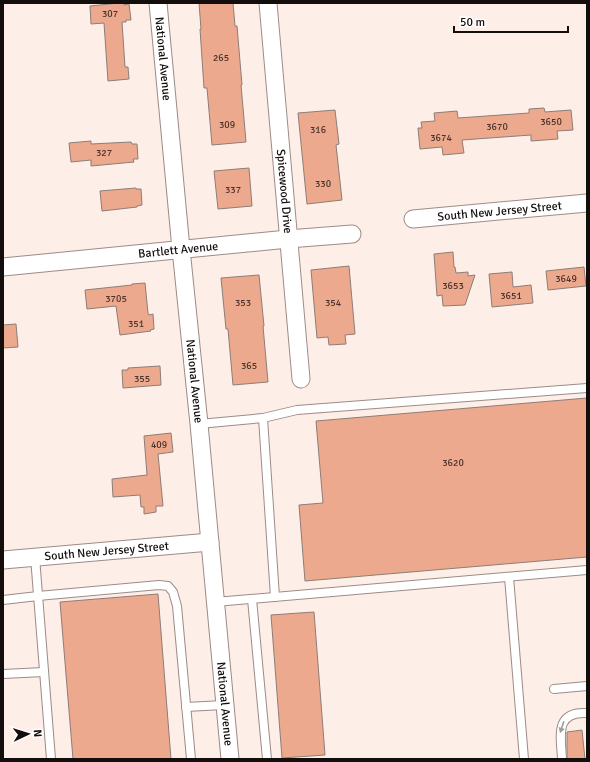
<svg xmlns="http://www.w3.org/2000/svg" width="590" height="762" font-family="Signika,sans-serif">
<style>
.building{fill:#eda98e;stroke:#8d7d76}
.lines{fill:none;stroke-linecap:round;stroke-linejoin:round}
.lane-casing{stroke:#9d8c85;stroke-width:10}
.street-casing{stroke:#9d8c85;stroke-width:19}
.lane{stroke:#fff;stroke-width:8}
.street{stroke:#fff;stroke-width:17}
.oneway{fill:#a19e9d}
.labels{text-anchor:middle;stroke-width:3;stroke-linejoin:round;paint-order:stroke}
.number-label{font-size:10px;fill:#4a342c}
.street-label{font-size:12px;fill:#130d0b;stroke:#fff}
</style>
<rect width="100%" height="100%" fill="#feeee8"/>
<g class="building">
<polygon points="119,3 124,3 124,5 129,4 131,20 126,20 126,22 122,22 125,67 128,67 129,79 108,81 104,23 91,24 90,6"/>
<polygon points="199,3 233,3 235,26 237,26 242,85 241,85 246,142 212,145 207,88 204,88 200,29 201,29"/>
<polygon points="544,108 545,112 571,110 573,130 557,131 558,139 531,141 531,135 462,140 464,153 443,155 442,147 420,149 418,128 422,128 421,122 435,121 434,113 457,111 458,118 529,113 529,109"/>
<polygon points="335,110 339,144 336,145 342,200 307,204 298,113"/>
<polygon points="91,141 91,144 131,142 132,144 137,144 138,159 133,159 134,162 91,166 91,160 71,162 69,143"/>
<polygon points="249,168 252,206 218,209 214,171"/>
<polygon points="136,188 136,189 141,189 142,205 137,206 137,207 102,211 100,191"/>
<polygon points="453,252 454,267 455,267 456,273 468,272 468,276 475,275 465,305 443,306 442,295 437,296 434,254"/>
<polygon points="349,266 355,334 345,335 346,344 329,345 328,337 317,338 311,270"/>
<polygon points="584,267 586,286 548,290 546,271"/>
<polygon points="512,272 513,287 531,285 533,303 492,307 489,274"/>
<polygon points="259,275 264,326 263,326 268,382 233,385 228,329 226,329 221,278"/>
<polygon points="145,283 148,313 149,315 153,314 154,329 150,330 151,331 120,335 116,306 87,309 85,290 132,285 132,284"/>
<polygon points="16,324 18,347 3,348 3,325"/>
<polygon points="160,366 161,385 123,388 122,370 128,370 128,368"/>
<polygon points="587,398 587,557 305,581 299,505 323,503 316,421"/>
<polygon points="171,433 173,452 158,454 163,506 156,506 156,512 144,514 144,507 141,507 140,495 113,497 112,479 147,475 144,436"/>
<polygon points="158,594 171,759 73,759 60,602"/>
<polygon points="314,612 325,755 282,758 271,615"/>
<polygon points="582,730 585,759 567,759 567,732"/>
</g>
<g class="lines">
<defs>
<g id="lane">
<polyline points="263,418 297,410 587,388"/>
<polyline points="199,424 263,418 275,597"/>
<polyline points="35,557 51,759"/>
<polyline points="509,577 524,759"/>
<polyline points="252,599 267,759"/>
<polyline points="3,600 38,596 159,585 168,586 173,592 177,606 191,759"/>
<polyline points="215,602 587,570"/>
<polyline points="3,674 44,672"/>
<polyline points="554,689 587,686"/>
<polyline points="186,707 224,705"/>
<path d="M 562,759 C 561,737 554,711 587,713"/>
</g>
<g id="street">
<path id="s1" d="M 158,3 L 181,249 L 199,424 L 230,759"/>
<path id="s2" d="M 268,3 L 301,379"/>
<path id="s3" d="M 413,219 L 587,203"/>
<path id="s4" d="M 3,267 L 288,239 L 352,234"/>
<path id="s5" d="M 3,560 L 210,542"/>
</g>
</defs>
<use href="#lane" class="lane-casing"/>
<use href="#street" class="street-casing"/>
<use href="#lane" class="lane"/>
<use href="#street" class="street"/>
</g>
<defs><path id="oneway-solid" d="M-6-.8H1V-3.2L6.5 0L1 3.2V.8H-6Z"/></defs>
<use class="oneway" href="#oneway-solid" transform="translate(562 727) rotate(108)"/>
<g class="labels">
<g class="number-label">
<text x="110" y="17">307</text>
<text x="221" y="61">265</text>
<text x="551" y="125">3650</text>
<text x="227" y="128">309</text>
<text x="497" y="130">3670</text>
<text x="318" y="133">316</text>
<text x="441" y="141">3674</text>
<text x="104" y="156">327</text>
<text x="323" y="187">330</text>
<text x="233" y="193">337</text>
<text x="566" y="282">3649</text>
<text x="453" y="289">3653</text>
<text x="511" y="299">3651</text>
<text x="116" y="302">3705</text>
<text x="243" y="306">353</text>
<text x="333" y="306">354</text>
<text x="136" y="327">351</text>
<text x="249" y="369">365</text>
<text x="142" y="382">355</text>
<text x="159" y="448">409</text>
<text x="453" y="466">3620</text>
</g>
<g class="street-label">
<text dy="4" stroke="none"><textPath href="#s1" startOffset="56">National Avenue</textPath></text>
<text dy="4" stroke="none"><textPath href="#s2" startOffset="189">Spicewood Drive</textPath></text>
<text dy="4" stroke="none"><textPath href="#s3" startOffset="87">South New Jersey Street</textPath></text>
<text dy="4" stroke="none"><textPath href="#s4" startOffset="176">Bartlett Avenue</textPath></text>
<text dy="4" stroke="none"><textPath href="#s1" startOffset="380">National Avenue</textPath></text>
<text dy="4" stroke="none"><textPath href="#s5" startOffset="104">South New Jersey Street</textPath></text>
<text dy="4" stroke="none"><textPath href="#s1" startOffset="704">National Avenue</textPath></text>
</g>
</g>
<rect width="590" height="762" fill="none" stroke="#130d0b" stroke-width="8"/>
<g transform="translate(28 734) rotate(86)" stroke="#ffffff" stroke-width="3" paint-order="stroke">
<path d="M0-3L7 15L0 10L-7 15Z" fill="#130d0b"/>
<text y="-6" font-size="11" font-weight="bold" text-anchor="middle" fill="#130d0b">N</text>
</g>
<path d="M454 26v6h114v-6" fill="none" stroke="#130d0b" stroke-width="2"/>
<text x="460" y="26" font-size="12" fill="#130d0b" stroke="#ffffff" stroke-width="3" paint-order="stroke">50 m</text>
</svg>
